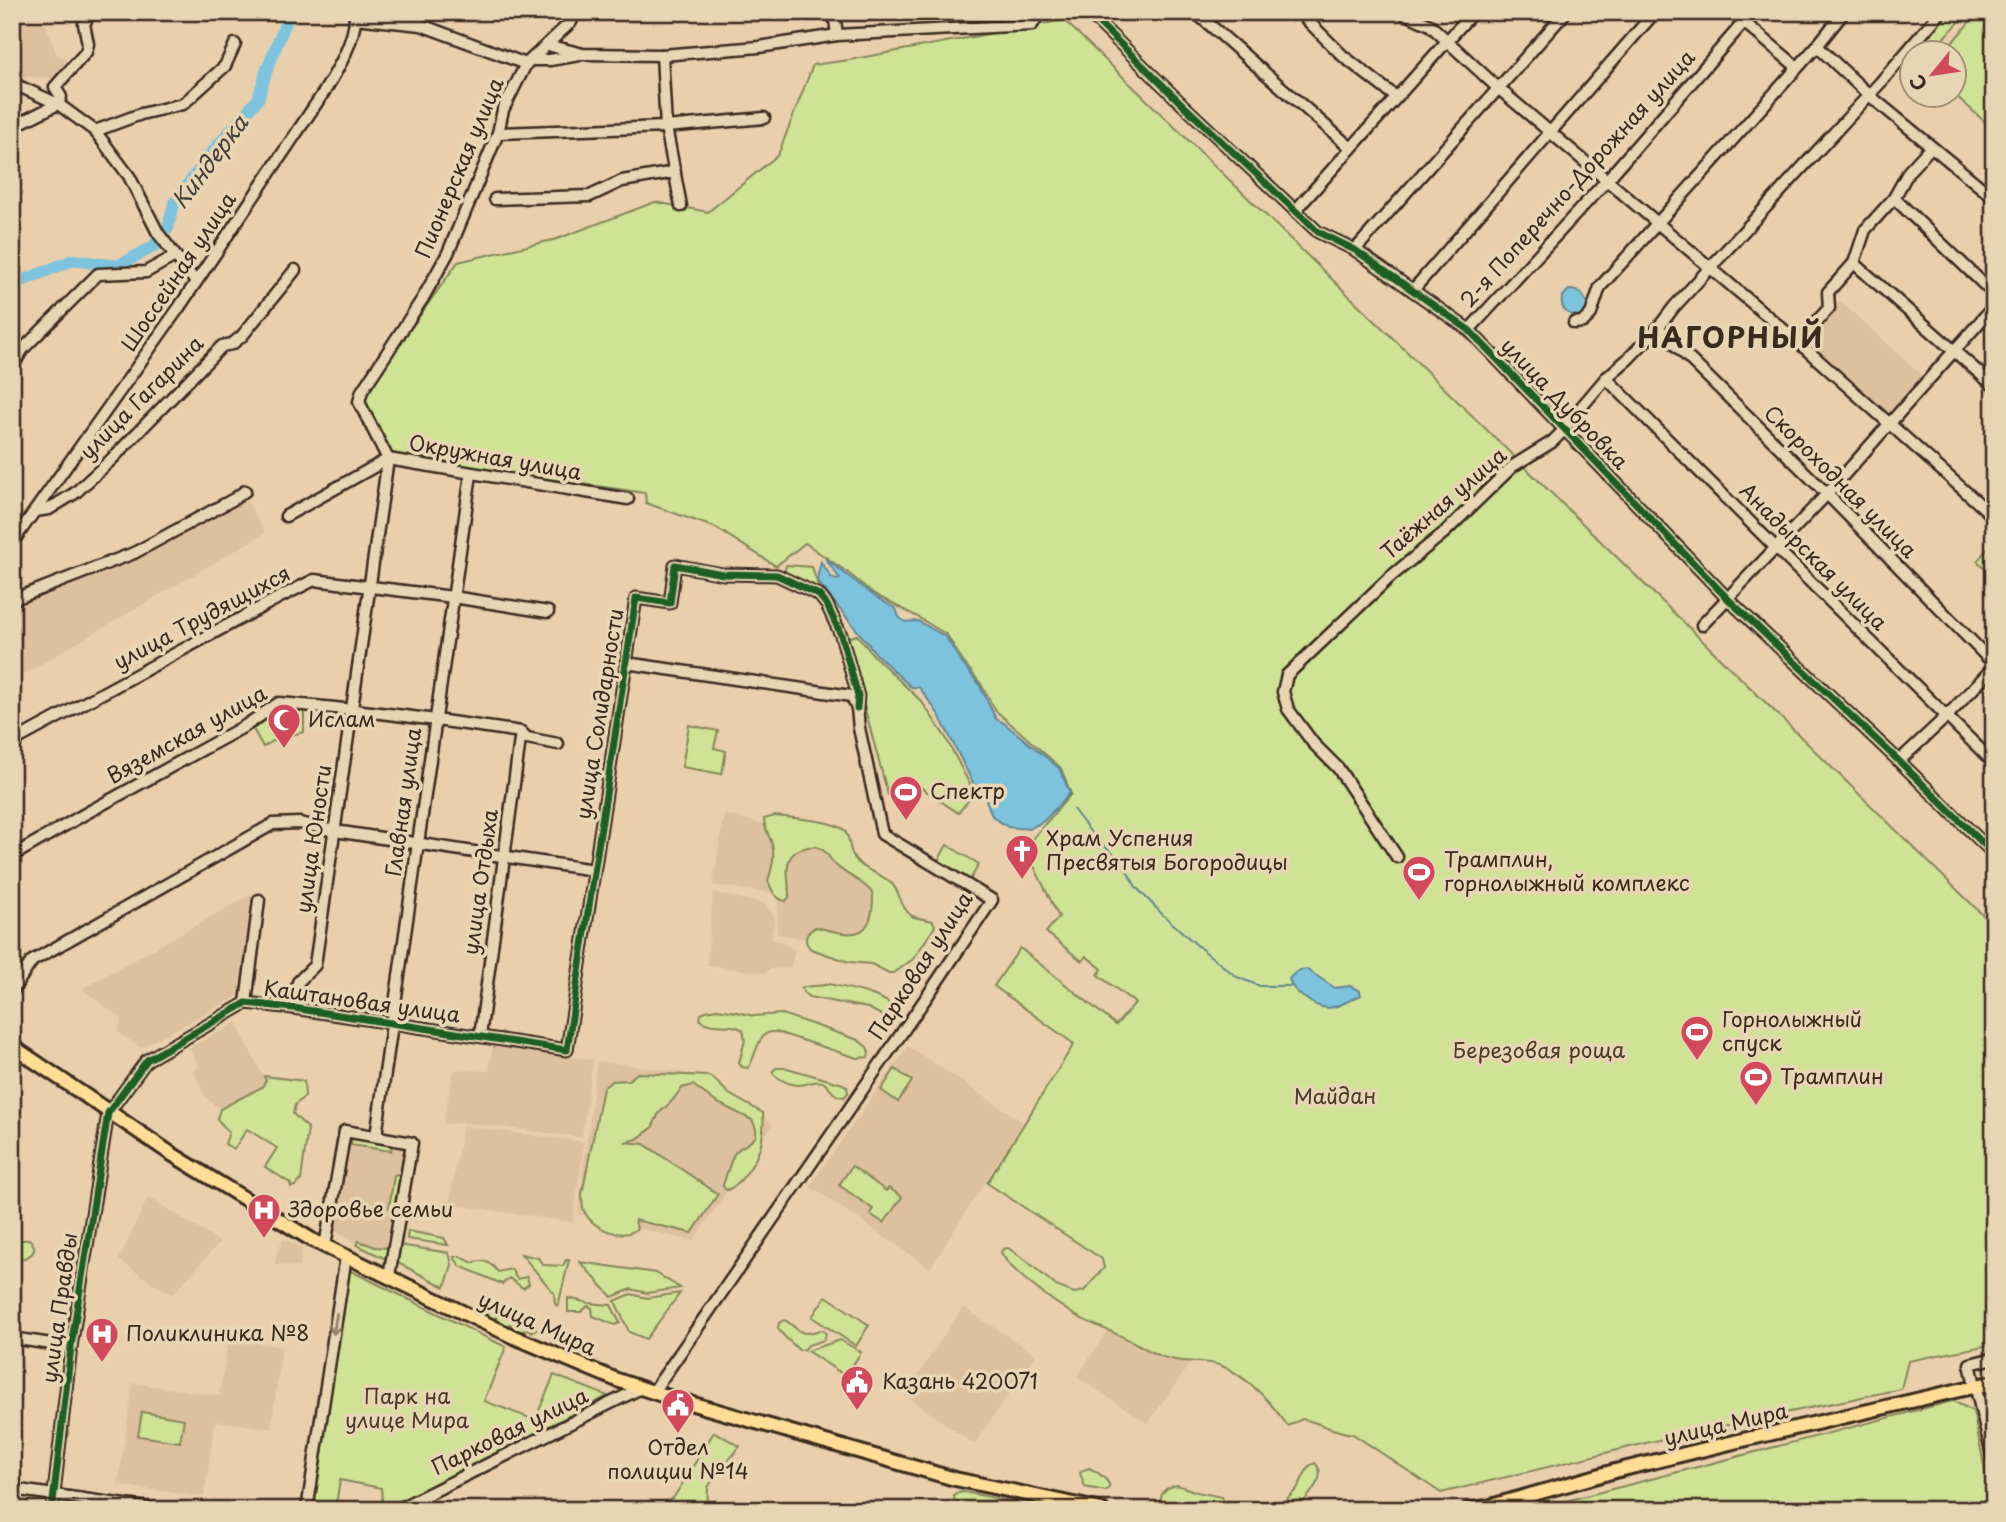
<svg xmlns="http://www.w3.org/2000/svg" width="2006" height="1522" font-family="'Playpen Sans',sans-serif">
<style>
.built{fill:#ddc09d}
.green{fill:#cfe296;stroke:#85865a;stroke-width:2}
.water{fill:#7dc3de;stroke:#638691;stroke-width:2}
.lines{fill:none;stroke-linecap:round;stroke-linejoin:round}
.stream{stroke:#638691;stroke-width:2}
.river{stroke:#7dc3de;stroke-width:12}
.minor-casing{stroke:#3b2a1e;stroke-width:15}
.major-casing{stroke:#3b2a1e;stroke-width:18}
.minor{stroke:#e8d5b3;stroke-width:10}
.major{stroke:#fedd96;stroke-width:12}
.cycleway-casing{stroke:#e8d5b3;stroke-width:11}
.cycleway{stroke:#1b5e20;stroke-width:7}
.oneway{stroke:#928068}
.labels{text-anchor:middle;stroke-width:7;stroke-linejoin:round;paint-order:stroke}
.street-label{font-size:21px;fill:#3b2a1e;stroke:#e8d5b3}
.poi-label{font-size:21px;fill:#3b2a1e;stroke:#e8d5b3;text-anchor:start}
.park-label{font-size:21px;fill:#4a3c2a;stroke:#e8d5b3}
.water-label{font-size:23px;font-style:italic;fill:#45413b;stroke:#e8d5b3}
.district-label{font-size:28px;font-weight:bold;letter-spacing:2px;fill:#3b2a1e;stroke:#e8d5b3}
</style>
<rect width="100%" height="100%" fill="#e9cfac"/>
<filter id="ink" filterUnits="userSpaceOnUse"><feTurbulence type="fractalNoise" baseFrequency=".0143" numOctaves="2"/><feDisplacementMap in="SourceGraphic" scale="14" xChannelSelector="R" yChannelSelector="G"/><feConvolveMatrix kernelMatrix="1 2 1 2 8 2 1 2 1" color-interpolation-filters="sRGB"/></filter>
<g filter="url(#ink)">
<g class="built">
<polygon points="44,21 57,56 65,58 61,78 12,76 12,23"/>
<polygon points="1840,301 1925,378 1890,417 1801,336"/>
<polygon points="245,497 265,533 12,681 12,605 103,569"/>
<polygon points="724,814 800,834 889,884 852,947 777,934 779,894 713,885"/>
<polygon points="713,893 764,903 775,918 771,938 795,949 791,968 768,969 766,973 707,965"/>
<polygon points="252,894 242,994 140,1048 117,1031 122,1019 82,989"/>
<polygon points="236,1023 265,1080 261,1087 222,1107 216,1106 205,1096 193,1071 199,1066 189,1048"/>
<polygon points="493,1045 593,1060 582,1137 465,1123 443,1124 454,1070 489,1071"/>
<polygon points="908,1046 1023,1122 930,1268 810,1186"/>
<polygon points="597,1061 696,1074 773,1124 693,1241 578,1214"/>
<polygon points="463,1126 584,1142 573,1222 449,1204"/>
<polygon points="352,1137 401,1144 405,1148 388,1260 333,1230 348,1138"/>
<polygon points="148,1197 220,1242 173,1294 154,1284 119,1260"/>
<polygon points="284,1239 302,1248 299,1267 275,1264 277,1252"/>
<polygon points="1135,1289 1208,1338 1148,1423 1077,1377"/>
<polygon points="963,1307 1036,1355 974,1444 905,1395"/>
<polygon points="229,1338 282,1347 271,1428 215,1421 204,1497 118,1485 133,1383 219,1396"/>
</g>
<g class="green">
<polygon points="1949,12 1969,12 1937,45 1933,46 1926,38"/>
<polygon points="1978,12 1994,12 1994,130 1954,94 1954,52 1944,52"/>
<path d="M 1064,20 L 1402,347 L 1994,926 L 1994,1344 L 1908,1361 L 1901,1389 L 1679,1435 L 1441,1493 L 1353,1434 C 1335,1432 1320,1423 1302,1419 L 1288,1426 C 1271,1403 1253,1382 1227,1368 C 1211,1360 1192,1363 1175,1360 C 1159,1358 1146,1348 1131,1341 C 1113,1331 1091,1325 1073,1314 C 1054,1302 1010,1272 1001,1252 L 1003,1249 L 1008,1248 L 1027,1261 L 1056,1286 L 1074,1293 L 1084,1291 L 1104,1268 L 1102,1259 L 987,1183 L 1074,1044 L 994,986 L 1020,948 L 1116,1025 L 1135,1003 L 1098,975 L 1102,969 L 1086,956 L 1082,961 L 1046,932 L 1059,917 L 1030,858 L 1020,853 L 1071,794 L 1061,768 L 995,710 L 981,684 L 962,660 L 947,635 L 916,616 L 874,594 L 847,572 L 805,543 L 776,566 L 716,528 L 646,503 L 645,493 L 392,457 L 362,397 L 458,262 L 557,239 L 655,202 L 708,212 L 778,155 L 813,65 L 849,60 Z"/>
<polygon points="1994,541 1994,575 1977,561"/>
<polygon points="786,565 812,567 821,595 784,576"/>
<polygon points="857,635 874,656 922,702 946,738 972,789 968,801 958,813 916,784 888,795 846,638"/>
<polygon points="283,709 304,711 304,732 278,738 263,747 253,729"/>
<polygon points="689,725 718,731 714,748 726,751 722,774 682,767"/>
<path d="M 775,816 C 791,818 833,820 844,830 C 851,838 848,847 853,855 C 860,871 881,872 892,884 C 901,893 900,908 912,916 C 918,919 927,919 933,921 L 935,926 L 932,931 L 913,959 L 894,973 L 889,973 L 871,964 L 849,962 L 811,949 C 802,941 806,932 816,927 C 851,936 874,943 873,894 C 865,882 849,877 838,867 C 832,863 829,855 823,850 C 818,846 814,846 808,847 C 778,853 790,877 789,897 L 786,901 C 775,899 772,890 768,881 C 772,868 776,855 771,841 C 768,833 764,828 764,819 Z"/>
<polygon points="947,845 979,864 970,880 938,861"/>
<path d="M 829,984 C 846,988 895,996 898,1015 L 893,1018 L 887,1018 L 868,1008 L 809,997 L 804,993 L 802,988 C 809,985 820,987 829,984 Z"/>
<path d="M 717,1009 L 737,1012 L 754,1016 L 782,1014 L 858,1040 L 867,1047 L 869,1052 L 868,1057 L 857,1058 L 780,1033 C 756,1026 758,1055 748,1068 L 742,1067 L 739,1063 L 745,1040 L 743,1030 C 730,1021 713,1030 700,1020 L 701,1014 L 706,1011 Z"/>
<path d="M 776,1068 L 787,1068 L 843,1084 L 847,1087 L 848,1093 L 844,1097 C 833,1097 831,1088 823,1082 C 810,1080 809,1085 799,1085 C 790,1085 777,1079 772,1072 Z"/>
<polygon points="895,1069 912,1081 898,1102 881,1090"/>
<path d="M 638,1073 L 708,1076 L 713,1078 L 729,1094 L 763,1113 C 764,1123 763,1137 760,1147 C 757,1160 739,1188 726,1190 L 723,1186 C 724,1181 732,1158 734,1154 C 742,1141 766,1144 752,1120 L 716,1102 L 693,1085 L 682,1088 L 671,1102 L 659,1113 L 652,1128 L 637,1139 L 625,1142 L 644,1144 L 718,1194 L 692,1233 L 635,1220 L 637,1229 C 621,1241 592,1228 584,1211 C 582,1206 582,1200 582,1194 L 603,1088 L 612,1081 L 628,1080 Z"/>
<polygon points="264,1076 304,1081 305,1096 295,1105 293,1114 308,1128 301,1180 295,1186 291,1187 290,1183 265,1167 277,1148 247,1129 234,1149 225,1144 229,1132 217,1119 220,1109 262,1087 266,1080"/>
<polygon points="352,1137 392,1143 391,1151 351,1145"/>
<polygon points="852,1166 886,1191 889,1188 902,1197 884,1223 870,1214 873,1209 839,1185"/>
<polygon points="397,1174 400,1176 395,1208 392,1209 389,1208 394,1175"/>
<polygon points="408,1231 444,1238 448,1245 407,1239"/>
<path d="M 29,1239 C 44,1254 23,1259 12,1262 L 12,1242 Z"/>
<polygon points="359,1241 375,1247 387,1248 389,1250 388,1260 357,1245"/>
<polygon points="399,1245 449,1253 452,1265 445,1287 394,1261"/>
<polygon points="521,1254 538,1258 543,1265 563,1266 566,1260 569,1260 558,1306 555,1304 554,1293"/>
<path d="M 459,1256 L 473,1263 C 484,1258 491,1263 498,1272 L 511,1269 L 517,1279 L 527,1277 L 529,1284 L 523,1288 L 509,1278 L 502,1284 L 460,1266 L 454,1257 Z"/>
<polygon points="580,1262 656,1273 680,1288 647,1293 631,1289 612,1297"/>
<polygon points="347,1269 506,1347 484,1401 535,1420 554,1375 608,1396 383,1510 381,1488 340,1480 335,1510 313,1510"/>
<polygon points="680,1293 646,1339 629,1332 615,1301 631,1294 647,1298"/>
<polygon points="826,1296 869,1325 856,1346 812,1317"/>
<polygon points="568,1298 588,1303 611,1305 620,1323 615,1325 593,1316 592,1308 588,1306 581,1312 568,1312"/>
<polygon points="493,1305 502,1311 507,1310 517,1317 523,1316 524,1318 533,1321 536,1325 536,1329 532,1332 529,1329 516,1333 510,1324 504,1327 502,1322 497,1322 496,1317 491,1320 488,1313"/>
<path d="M 784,1320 C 792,1323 797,1332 805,1333 C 811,1334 816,1330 823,1330 L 826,1334 L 824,1340 L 808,1345 L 805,1349 L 799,1350 C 792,1343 782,1336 778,1328 L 779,1323 Z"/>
<polygon points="840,1340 861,1352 846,1376 807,1351"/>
<polygon points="1953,1401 1973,1411 1993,1510 1531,1510"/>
<polygon points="142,1412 184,1419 180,1442 138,1436"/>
<polygon points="714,1432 740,1446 708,1487 707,1510 653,1510 674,1497"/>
<path d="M 1315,1463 C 1330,1477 1306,1496 1298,1510 L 1276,1510 L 1297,1489 L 1309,1466 Z"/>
<path d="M 1089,1468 C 1098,1472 1106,1477 1110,1486 L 1106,1491 L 1085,1487 L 1080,1473 L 1083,1470 Z"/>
<path d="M 1177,1485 L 1197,1492 L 1222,1497 L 1224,1503 L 1223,1507 C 1205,1515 1179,1507 1161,1501 C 1160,1491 1167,1487 1177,1485 Z"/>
<polygon points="964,1492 1057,1510 989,1510 955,1502 954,1496 957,1493"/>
</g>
<g class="water">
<path d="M 1569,290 C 1580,290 1583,295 1588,305 L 1583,316 C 1570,316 1560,313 1562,297 Z"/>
<polygon points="825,558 874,596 896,609 899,617 905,622 918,621 946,637 961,662 979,684 996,719 1004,723 1059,768 1070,793 1044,821 1029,829 1008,827 1000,822 992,816 986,800 973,783 939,715 919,687 911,687 877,655 818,582 818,574 821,562 831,577 836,580 840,579"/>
<path d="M 1306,969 L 1335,988 L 1350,986 L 1360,991 L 1361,995 C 1334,1007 1329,1016 1303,997 C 1296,992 1291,987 1289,979 C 1295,972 1298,970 1306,969 Z"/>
</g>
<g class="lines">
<polyline class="stream" points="1073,809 1095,838 1121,861 1136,887 1162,914 1199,947 1237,977 1260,986 1292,986"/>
<polyline class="river" points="12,285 73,260 117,266 153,247 168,228 174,203 213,151 258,99 267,69 290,12"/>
<defs>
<g id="minor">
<polyline points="834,12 837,35"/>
<polyline points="1082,12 1097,21 1184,106 1318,232 1355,250 1469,330 1727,598 1899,761 1994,854"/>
<polyline points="1195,12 1351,148"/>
<polyline points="1299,12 1343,56 1396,97"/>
<polyline points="1401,12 1430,25 1498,88 1798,342 1994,517"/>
<polyline points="1732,12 1797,67"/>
<polyline points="355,18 421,25 526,64"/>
<polyline points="547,45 583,54 662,55 759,47 837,35 1032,25 1040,12"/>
<polyline points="1817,46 1869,95 1994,198"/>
<polyline points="662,55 666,127 681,206"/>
<polyline points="532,60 550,60 579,55"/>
<polyline points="12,83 58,104 95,131 129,176 158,233 195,281"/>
<polyline points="12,127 58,104 61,97 55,87 86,52 88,44 84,24 89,15 95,12"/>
<polyline points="95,131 141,114 183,104 225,66 235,44"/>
<polyline points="498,133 666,127 764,118"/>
<polyline points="1894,198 1994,294"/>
<polyline points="495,199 590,196 622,181 675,172"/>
<polyline points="1295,211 1473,12"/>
<polyline points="1355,250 1566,12"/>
<polyline points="1854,263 1994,386"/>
<polyline points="1413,290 1655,12"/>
<polyline points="1574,323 1583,322 1591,314 1600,287 1817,46 1844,12"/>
<polyline points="1658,328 1827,494 1994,664"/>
<polyline points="1469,330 1607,180 1743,23"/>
<polyline points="1798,342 1829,308 1828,292 1854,263 1865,230 1894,198 1909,171 1931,147"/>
<polyline points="12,367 23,349 98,274 146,272 175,256"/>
<polyline points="1606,378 1775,547 1994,763"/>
<polyline points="388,459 359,402 362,391 423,298 448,253 498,133 503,110 526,64 571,22 576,12"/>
<polyline points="35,511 49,509 75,493 111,460 222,346 232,344 242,336 295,270"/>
<polyline points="286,516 388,459 628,499"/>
<path d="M 12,543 L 178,309 L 324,92 C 337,71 357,38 355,12"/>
<polyline points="12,600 134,553 234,499 245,491"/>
<polyline points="1702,625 1827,494 1994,306"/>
<polyline points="626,663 851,696 857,708 859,728 882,834 992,900 928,995 653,1392"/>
<polyline points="12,742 280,597 314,580 453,597 548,612"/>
<polyline points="1899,761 1946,717 1994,667"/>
<path d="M 12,856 L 83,815 L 245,726 L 279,703 C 360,709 440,720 521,732 L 527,738 L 558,744"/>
<polyline points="1397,857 1338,768 1313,743 1288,709 1283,692 1287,675 1389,578 1445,532 1513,466 1552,442 1565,429 1572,418 1606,378 1628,359 1658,328 1674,307 1880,83 1941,12"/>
<polyline points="12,991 32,961 273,824 300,823 335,831 594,870"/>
<polyline points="246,1003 259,900"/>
<polyline points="293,1008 298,982 315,965 388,459"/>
<polyline points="480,1036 521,732"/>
<polyline points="376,1136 471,474"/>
<polyline points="325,1246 345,1131 412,1143 389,1276"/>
<polyline points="12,1338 71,1347"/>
<polyline points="1994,1358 1970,1364 1994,1463"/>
<polyline points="12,1489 161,1510"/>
<polyline points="52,1510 71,1347 108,1113 147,1060 246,1003 293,1008 567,1050 636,598 670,603 675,565 723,574 777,575 819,595 827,605 841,635 858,696 857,708"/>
<polyline points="307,1510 346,1256"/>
<polyline points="396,1510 641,1388"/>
</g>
<g id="major">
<polyline points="12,1046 170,1153 312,1240 514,1337 617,1380 662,1395 955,1479 1102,1510"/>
<polyline points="1468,1510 1491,1506 1615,1471 1734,1442 1994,1382"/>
</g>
</defs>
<use href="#minor" class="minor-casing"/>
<use href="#major" class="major-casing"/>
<use href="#minor" class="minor"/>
<use href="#major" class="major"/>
<defs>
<g id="cycleway">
<polyline points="1082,12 1097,21 1184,106 1318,232 1355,250 1469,330 1727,598 1899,761 1994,854"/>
<polyline points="52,1510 71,1347 108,1113 147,1060 246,1003 293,1008 567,1050 636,598 670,603 675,565 723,574 777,575 819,595 827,605 841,635 858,696 857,708"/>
</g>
</defs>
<use href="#cycleway" class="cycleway-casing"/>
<use href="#cycleway" class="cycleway"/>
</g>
<defs><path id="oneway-shaft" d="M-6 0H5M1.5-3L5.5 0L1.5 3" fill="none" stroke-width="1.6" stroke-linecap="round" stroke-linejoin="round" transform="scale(1.75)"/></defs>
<use class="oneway" href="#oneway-shaft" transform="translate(335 1324) rotate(99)"/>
</g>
<defs>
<symbol id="mosque-pin" viewBox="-11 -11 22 30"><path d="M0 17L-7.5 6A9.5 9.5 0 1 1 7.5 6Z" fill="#d1495b" stroke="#e8d5b3"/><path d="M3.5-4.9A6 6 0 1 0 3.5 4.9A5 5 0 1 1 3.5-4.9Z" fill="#fff"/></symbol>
<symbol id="stadium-pin" viewBox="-11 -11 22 30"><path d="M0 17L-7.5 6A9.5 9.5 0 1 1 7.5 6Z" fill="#d1495b" stroke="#e8d5b3"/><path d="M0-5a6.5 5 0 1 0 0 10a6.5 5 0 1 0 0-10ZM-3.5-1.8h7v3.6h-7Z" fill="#fff"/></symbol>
<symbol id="church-pin" viewBox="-11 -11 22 30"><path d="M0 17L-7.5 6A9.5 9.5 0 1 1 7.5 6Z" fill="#d1495b" stroke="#e8d5b3"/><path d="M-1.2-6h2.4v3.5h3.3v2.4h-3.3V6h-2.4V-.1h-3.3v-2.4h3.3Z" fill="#fff"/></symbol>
<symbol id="hospital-pin" viewBox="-11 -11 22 30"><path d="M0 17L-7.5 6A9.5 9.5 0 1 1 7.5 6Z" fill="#d1495b" stroke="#e8d5b3"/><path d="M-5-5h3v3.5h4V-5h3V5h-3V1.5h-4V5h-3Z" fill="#fff"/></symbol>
<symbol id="civic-pin" viewBox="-11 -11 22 30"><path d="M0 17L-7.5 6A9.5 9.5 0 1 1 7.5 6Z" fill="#d1495b" stroke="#e8d5b3"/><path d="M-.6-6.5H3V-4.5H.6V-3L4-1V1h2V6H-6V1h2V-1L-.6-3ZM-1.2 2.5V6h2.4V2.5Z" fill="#fff"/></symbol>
</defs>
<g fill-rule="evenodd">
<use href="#mosque-pin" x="265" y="701" width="38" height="52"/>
<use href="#stadium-pin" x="887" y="773" width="38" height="52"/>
<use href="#church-pin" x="1003" y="832" width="38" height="52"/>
<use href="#stadium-pin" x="1400" y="853" width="38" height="52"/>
<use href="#stadium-pin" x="1678" y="1013" width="38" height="52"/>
<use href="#stadium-pin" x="1737" y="1058" width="38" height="52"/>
<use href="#hospital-pin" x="245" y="1191" width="38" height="52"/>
<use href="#hospital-pin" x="83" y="1315" width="38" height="52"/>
<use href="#civic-pin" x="838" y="1363" width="38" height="52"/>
<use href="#civic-pin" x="659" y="1386" width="38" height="52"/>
</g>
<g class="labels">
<g class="street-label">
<text transform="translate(460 168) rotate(-67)" y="7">Пионерская улица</text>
<text transform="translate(1578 179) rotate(-48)" y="7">2-я Поперечно-Дорожная улица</text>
<text transform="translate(179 272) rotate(-56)" y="7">Шоссейная улица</text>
<text transform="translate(142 398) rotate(-45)" y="7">улица Гагарина</text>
<text transform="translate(1564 404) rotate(46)" y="7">улица Дубровка</text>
<text transform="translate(495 458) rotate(10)" y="7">Окружная улица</text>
<text transform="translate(1840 482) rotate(45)" y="7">Скороходная улица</text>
<text transform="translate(1444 504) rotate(-41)" y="7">Таёжная улица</text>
<text transform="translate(1813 557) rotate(45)" y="7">Анадырская улица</text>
<text transform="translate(202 618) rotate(-28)" y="7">улица Трудящихся</text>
<text transform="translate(600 714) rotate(-81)" y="7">улица Солидарности</text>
<text transform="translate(187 735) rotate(-29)" y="7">Вяземская улица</text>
<text transform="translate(404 802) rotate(-82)" y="7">Главная улица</text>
<text transform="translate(314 839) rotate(-82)" y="7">улица Юности</text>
<text transform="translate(481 882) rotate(-82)" y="7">улица Отдыха</text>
<text transform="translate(921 966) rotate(-57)" y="7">Парковая улица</text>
<text transform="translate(362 1002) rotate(8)" y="7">Каштановая улица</text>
<text transform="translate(60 1308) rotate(-82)" y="7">улица Правды</text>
<text transform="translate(537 1324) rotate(24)" y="7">улица Мира</text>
<text transform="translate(1726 1425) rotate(-13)" y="7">улица Мира</text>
<text transform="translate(510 1432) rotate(-26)" y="7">Парковая улица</text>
</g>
<g class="poi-label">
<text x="308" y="727">Ислам</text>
<text x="930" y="799">Спектр</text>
<text x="1046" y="846">Храм Успения<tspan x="1046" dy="24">Пресвятыя Богородицы</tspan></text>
<text x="1444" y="867">Трамплин,<tspan x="1444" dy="24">горнолыжный комплекс</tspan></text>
<text x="1722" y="1027">Горнолыжный<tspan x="1722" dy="24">спуск</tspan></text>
<text x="1780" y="1084">Трамплин</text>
<text x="288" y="1217">Здоровье семьи</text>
<text x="126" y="1341">Поликлиника №8</text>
<text x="882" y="1389">Казань 420071</text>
<text x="678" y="1455" text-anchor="middle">Отдел<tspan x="678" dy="24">полиции №14</tspan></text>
</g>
<g class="park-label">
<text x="1539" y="1058">Березовая роща</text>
<text x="1335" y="1104">Майдан</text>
<text x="407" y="1404">Парк на<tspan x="407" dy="24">улице Мира</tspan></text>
</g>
<g class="water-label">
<text transform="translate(210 162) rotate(-53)" y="8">Киндерка</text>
</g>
<g class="district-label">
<text x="1731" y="348">НАГОРНЫЙ</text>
</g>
</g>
<rect width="2006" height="1522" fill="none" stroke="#e8d5b3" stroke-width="42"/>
<rect x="21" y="21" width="1964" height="1480" fill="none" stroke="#3b2a1e" stroke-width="2.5" filter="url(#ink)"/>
<g transform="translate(1933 74) rotate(240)"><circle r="33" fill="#e8d5b3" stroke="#a39177" stroke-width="2"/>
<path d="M0-5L12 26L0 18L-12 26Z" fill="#d1495b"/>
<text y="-10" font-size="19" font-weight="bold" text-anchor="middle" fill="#3b2a1e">С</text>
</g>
</svg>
